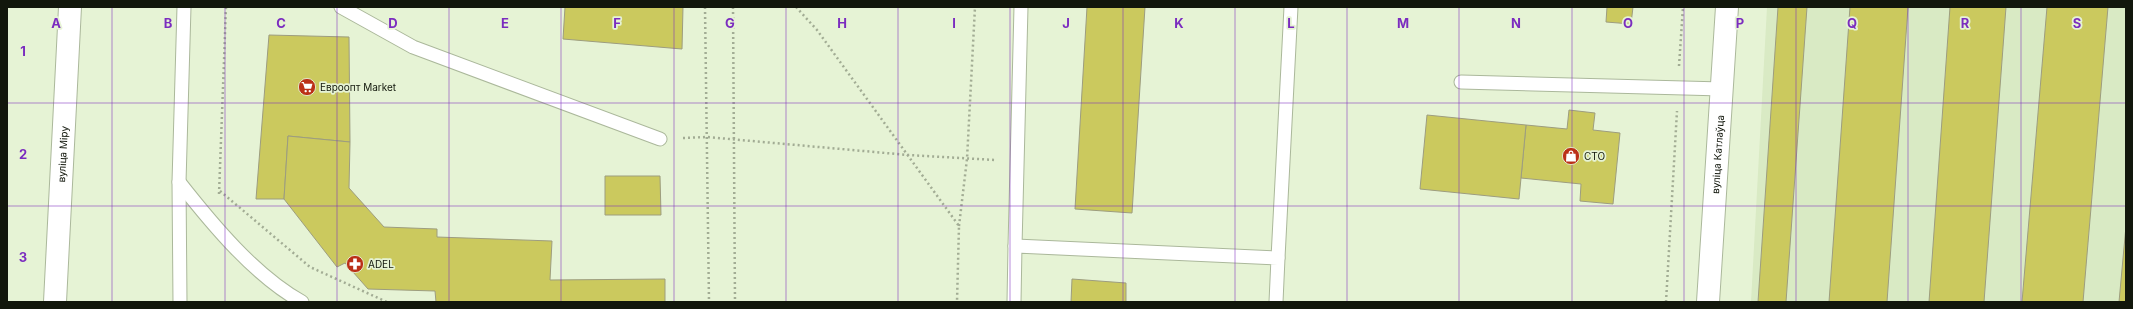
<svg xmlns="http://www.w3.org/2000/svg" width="2133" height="309" font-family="Inter,sans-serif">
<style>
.built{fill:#d9eac4}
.building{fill:#cbc95e;stroke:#9d9d7f}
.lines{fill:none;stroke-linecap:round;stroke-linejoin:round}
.lane-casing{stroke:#abb89b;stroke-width:15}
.street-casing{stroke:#abb89b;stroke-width:24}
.secondary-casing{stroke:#abb89b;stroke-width:24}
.path{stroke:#a2ac94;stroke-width:2.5;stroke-dasharray:2 3;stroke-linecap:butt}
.lane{stroke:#fff;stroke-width:13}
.street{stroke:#fff;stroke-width:22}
.secondary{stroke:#fff;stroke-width:22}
.grid{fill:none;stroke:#7b2cbf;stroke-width:1;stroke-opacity:0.55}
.labels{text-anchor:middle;stroke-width:3.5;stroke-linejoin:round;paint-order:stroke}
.poi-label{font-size:10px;fill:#12170c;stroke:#e6f3d5;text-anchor:start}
.street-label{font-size:10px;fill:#12170c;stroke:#e6f3d5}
.grid-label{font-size:13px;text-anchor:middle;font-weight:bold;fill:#7b2cbf;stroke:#e6f3d5;stroke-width:3.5;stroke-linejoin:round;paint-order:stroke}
</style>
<rect width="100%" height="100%" fill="#e6f3d5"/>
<polygon class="built" points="1767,7 2126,7 2126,302 1751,302"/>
<g class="building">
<polygon points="565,7 683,7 682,49 563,39"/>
<polygon points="1087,7 1145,7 1132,213 1075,209"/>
<polygon points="1607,7 1633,7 1631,24 1606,22"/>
<polygon points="1778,7 1807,7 1786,302 1758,302"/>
<polygon points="1850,7 1908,7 1887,302 1829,302"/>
<polygon points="1950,7 2006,7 1984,302 1929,302"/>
<polygon points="2047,7 2108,7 2083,302 2022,302"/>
<polygon points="269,35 349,37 350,142 288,136 284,199 256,199"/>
<polygon points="1569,110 1595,113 1593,130 1620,133 1613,204 1580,201 1581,184 1521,178 1526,125 1567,129"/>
<polygon points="1427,115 1526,125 1519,199 1420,189"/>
<polygon points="288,136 350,142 349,188 384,227 437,229 437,237 552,241 550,280 665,279 665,302 436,302 435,291 368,289 345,263 337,267 284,199"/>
<polygon points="605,176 660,176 661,215 605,215"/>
<polygon points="2126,226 2126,302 2119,302"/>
<polygon points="1072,279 1126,283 1126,302 1071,302"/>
</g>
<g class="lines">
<defs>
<g id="lane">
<polyline points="341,7 413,47 660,139"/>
<polyline points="1461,82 1722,89"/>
<path d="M 179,182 C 212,224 255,276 302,302"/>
<polyline points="1015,246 1021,7"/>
<polyline points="1278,258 1291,7"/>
<polyline points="180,302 179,182 184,7"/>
<polyline points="1014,302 1015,246 1278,258 1276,302"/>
</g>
<g id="street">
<path id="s1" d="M 1708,302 L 1727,7"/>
</g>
<g id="secondary">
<path id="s2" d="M 55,302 L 70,7"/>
</g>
</defs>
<use href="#lane" class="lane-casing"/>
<use href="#street" class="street-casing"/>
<use href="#secondary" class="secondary-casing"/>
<g class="path">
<polyline points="705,7 709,302"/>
<polyline points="733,7 735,302"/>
<polyline points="796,7 817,30 959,226 957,302"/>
<polyline points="1679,66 1683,7"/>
<polyline points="683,138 707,137 908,155 995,160"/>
<polyline points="220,191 310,267 387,302"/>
<polyline points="219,194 226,7"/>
<polyline points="959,226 967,159 975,7"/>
<polyline points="1666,302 1677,111"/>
</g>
<use href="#lane" class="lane"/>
<use href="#street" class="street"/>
<use href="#secondary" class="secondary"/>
</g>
<path class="grid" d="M 112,7 L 112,302M 225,7 L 225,302M 337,7 L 337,302M 449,7 L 449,302M 561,7 L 561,302M 674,7 L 674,302M 786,7 L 786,302M 898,7 L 898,302M 1010,7 L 1010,302M 1123,7 L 1123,302M 1235,7 L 1235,302M 1347,7 L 1347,302M 1459,7 L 1459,302M 1572,7 L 1572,302M 1684,7 L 1684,302M 1796,7 L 1796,302M 1908,7 L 1908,302M 2021,7 L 2021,302M 7,103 L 2126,103M 7,206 L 2126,206"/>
<defs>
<symbol id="supermarket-disc" viewBox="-11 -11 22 22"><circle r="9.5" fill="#bb3017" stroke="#e6f3d5"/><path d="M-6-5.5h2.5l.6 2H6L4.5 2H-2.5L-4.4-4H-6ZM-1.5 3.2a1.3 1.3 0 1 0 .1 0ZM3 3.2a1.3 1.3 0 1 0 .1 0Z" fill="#fff"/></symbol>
<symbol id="shop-disc" viewBox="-11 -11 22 22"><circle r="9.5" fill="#bb3017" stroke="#e6f3d5"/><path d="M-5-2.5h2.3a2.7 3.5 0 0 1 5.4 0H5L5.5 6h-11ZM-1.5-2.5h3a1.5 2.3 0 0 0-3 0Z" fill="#fff"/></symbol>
<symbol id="pharmacy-disc" viewBox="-11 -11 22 22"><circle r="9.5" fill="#bb3017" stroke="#e6f3d5"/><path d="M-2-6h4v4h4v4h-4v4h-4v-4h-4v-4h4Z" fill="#fff"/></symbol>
</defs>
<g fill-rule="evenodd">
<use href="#supermarket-disc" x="297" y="77" width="20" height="20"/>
<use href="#shop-disc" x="1561" y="146" width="20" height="20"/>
<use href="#pharmacy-disc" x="345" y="254" width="20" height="20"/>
</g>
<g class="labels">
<g class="poi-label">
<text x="320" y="91">Евроопт Market</text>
<text x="1584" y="160">СТО</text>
<text x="368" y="268">ADEL</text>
</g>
<g class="street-label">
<text dy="4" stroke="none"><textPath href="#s2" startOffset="148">вуліца Міру</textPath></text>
<text dy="4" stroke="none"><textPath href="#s1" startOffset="148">вуліца Катлаўца</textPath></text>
</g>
</g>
<g class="grid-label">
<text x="56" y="28">A</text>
<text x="168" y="28">B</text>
<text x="281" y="28">C</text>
<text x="393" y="28">D</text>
<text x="505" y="28">E</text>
<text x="617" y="28">F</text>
<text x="730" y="28">G</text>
<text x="842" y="28">H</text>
<text x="954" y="28">I</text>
<text x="1066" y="28">J</text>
<text x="1179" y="28">K</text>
<text x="1291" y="28">L</text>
<text x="1403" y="28">M</text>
<text x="1516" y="28">N</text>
<text x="1628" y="28">O</text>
<text x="1740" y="28">P</text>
<text x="1852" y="28">Q</text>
<text x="1965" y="28">R</text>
<text x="2077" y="28">S</text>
<text x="23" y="56">1</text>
<text x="23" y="159">2</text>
<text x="23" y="262">3</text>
</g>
<rect width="2133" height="309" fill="none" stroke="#12170c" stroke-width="16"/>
</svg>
